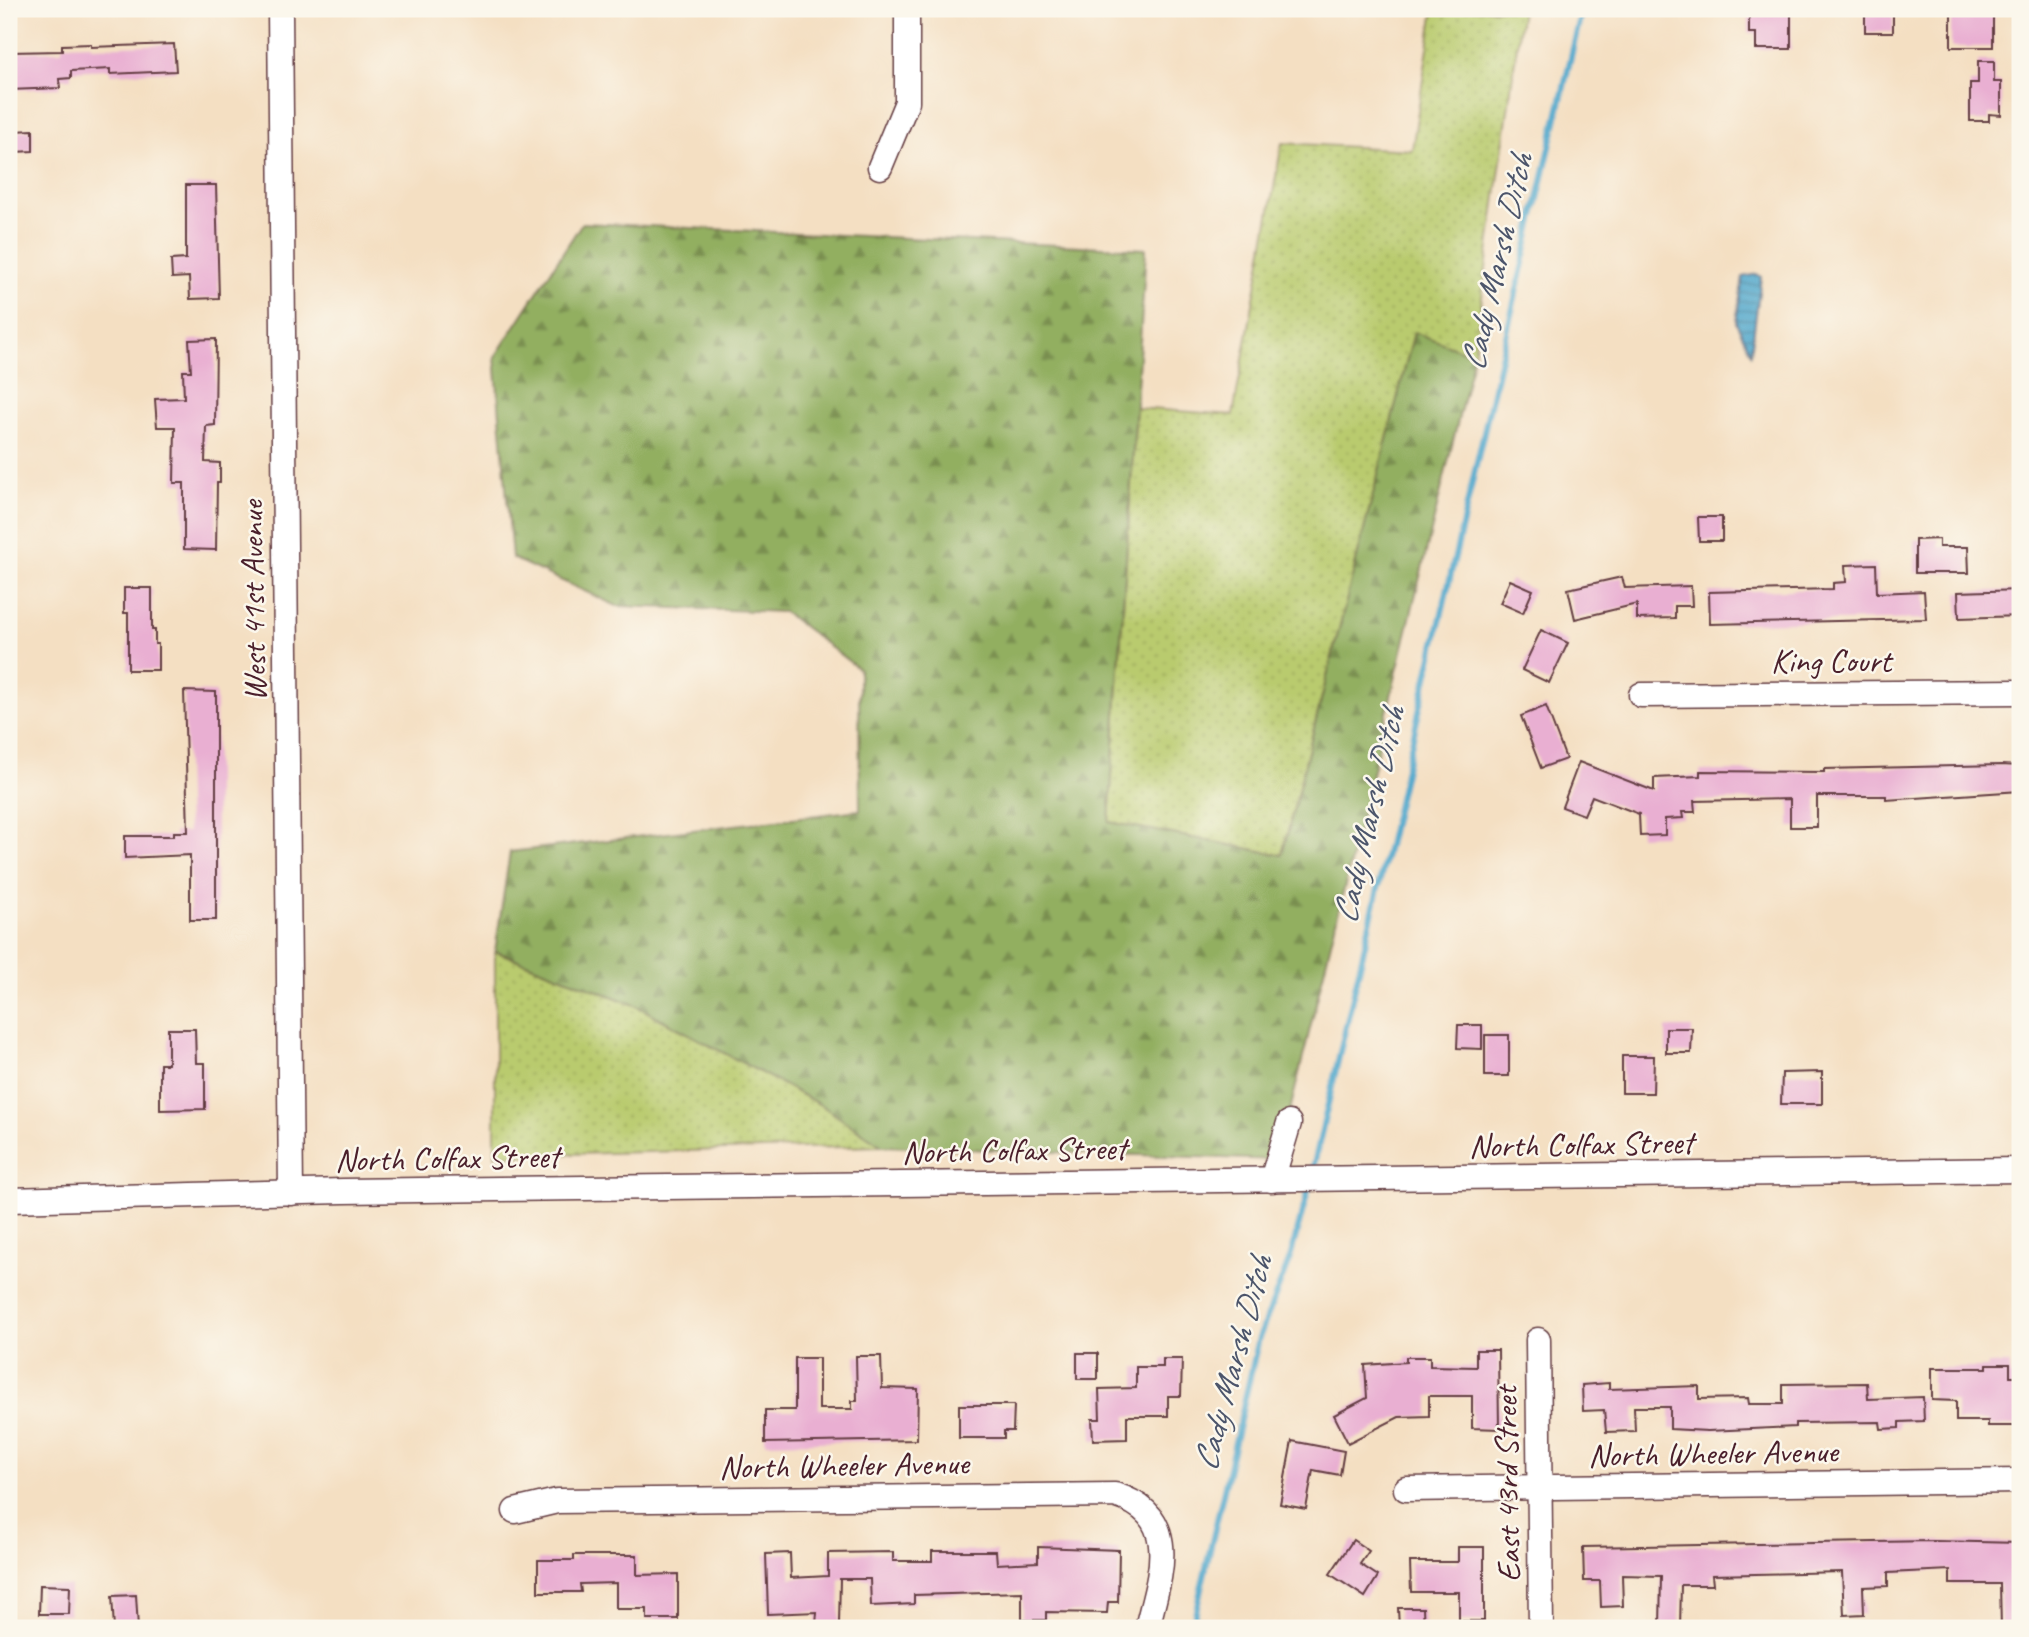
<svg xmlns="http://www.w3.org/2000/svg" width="2029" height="1637" font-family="Caveat,sans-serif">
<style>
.grass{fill:url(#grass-dots);stroke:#82754c;stroke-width:2}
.forest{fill:url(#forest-firs);stroke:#6e6746;stroke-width:2}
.water{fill:url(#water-rules);stroke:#4c627b;stroke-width:2}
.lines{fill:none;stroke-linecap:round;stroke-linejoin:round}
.stream{stroke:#4ea6cb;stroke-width:6}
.building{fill:#e9afd2}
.minor-casing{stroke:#643c42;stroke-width:27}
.minor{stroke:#fff;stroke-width:24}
.labels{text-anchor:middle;stroke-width:5;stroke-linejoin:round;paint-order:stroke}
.street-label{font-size:33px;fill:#4a1f2b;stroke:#fbf7ec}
.water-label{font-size:35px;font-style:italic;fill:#4c556b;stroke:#fbf7ec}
</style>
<defs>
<pattern id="grass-dots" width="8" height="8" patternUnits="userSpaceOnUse" patternTransform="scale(1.75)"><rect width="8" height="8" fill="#b9cb6e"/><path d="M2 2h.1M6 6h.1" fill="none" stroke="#a1ae5f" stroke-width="1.8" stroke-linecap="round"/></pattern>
<pattern id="forest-firs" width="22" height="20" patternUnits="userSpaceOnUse" patternTransform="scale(1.75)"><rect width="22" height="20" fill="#92af61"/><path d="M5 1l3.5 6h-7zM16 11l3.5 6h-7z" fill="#798e50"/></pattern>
<pattern id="water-rules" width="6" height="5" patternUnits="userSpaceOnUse" patternTransform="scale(1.75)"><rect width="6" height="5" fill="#4ea6cb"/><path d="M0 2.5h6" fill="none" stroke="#4387a5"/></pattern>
</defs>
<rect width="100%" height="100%" fill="#fbf7ec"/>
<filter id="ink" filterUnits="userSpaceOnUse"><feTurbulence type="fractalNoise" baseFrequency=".0143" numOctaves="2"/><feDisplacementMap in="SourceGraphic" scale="14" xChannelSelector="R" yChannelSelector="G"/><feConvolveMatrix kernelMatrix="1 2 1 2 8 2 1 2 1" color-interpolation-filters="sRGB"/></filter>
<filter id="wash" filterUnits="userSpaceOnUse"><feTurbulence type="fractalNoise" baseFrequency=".00686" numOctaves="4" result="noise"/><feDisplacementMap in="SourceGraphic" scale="28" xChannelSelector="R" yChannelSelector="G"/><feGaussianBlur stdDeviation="1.57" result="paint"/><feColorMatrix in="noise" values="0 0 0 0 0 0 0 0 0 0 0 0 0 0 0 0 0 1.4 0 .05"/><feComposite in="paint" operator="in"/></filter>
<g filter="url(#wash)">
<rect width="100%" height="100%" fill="#f4dfc2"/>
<g class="grass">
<polygon points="1434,9 1522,9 1474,355 1414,333 1282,855 1109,822 1136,408 1233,415 1282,143 1412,150"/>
<polygon points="495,951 635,1005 821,1105 882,1146 495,1156"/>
</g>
<polygon class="forest" points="582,223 1146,249 1109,822 1282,855 1414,332 1474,355 1278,1160 882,1146 821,1105 635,1005 495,951 510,852 860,810 859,669 784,612 617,606 512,558 495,357"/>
<polygon class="water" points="1757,274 1761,277 1751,353 1736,322 1743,277"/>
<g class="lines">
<g class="stream">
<polyline points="1312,1173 1582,9"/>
<polyline points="1192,1628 1259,1338 1290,1258 1310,1184"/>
</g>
</g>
<g id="blocks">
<g class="building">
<polygon points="1749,9 1791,9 1791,49 1756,49 1756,33 1749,33"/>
<rect x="1865" y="9" width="28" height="23"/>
<rect x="1951" y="9" width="42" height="38"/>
<polygon points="91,44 91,47 174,44 176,71 110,74 110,69 71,71 71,78 59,79 60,88 9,90 9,52 62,51 62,45"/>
<polygon points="1978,61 1994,61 1994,82 2001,82 2001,115 1989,114 1989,121 1970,121 1970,83 1978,83"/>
<polygon points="33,130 33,151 15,152 15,131"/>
<polygon points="186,185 216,185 219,298 190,299 189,277 172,278 171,260 186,259"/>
<polygon points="216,339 215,425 206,426 205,462 220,463 220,483 217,483 216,550 184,549 184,483 174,483 175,427 157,427 155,399 184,398 183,371 191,371 189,340"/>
<polygon points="1698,517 1722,517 1722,541 1699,541"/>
<polygon points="1939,539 1939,547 1968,547 1969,573 1915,573 1915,540"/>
<polygon points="1876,564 1877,593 1924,591 1926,619 1710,624 1709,592 1833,589 1833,583 1846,582 1845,565"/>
<polygon points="1622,577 1625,588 1691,586 1692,606 1675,606 1675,618 1637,619 1637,604 1575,619 1568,589"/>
<polygon points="1510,580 1533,590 1523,613 1500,603"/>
<polygon points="124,588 152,588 152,630 155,630 155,644 158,644 158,670 128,670 128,613 124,613"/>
<polygon points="2020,590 2020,616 1959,618 1958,592"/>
<polygon points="1541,630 1568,643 1549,683 1522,670"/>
<polygon points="184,691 216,692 216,920 190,920 190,855 125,858 125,836 174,836 174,832 188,832"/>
<polygon points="1546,706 1566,759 1541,768 1521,716"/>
<polygon points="1579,762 1654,791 1654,778 1700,776 1700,771 1824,772 1824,769 2001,765 2020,766 2020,791 1886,800 1886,796 1817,796 1817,827 1790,827 1790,799 1694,801 1695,812 1682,812 1683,818 1665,819 1665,835 1640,836 1639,814 1592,796 1584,815 1562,807"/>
<polygon points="1458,1025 1482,1025 1482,1049 1457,1048"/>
<polygon points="1666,1028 1692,1028 1691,1053 1666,1053"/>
<polygon points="168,1029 195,1029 196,1063 205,1063 205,1109 160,1110 160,1064 168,1064"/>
<rect x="1485" y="1035" width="24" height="41"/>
<polygon points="1622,1056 1654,1056 1653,1093 1622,1093"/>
<polygon points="1822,1072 1822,1104 1781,1104 1782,1073"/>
<polygon points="1476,1350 1498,1350 1499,1429 1472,1428 1472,1396 1429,1396 1429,1416 1399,1417 1348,1443 1334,1415 1367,1398 1365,1365 1406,1362 1406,1357 1430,1357 1430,1366 1476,1367"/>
<rect x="1077" y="1353" width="21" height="26"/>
<polygon points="856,1356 881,1356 882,1388 918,1389 917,1440 765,1443 765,1410 795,1410 795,1358 819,1358 819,1409 852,1409 852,1401 857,1401"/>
<polygon points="1163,1359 1182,1359 1181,1396 1168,1396 1168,1416 1127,1416 1127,1439 1093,1440 1092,1419 1100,1419 1099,1389 1136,1388 1136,1367 1163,1367"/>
<polygon points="1987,1364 2010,1364 2010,1376 2020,1376 2018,1426 1988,1426 1988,1421 1956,1421 1956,1401 1932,1400 1932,1368 1987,1368"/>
<polygon points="1609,1383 1609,1389 1699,1386 1699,1399 1748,1398 1749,1404 1783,1404 1783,1384 1867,1383 1868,1399 1923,1397 1924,1421 1899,1422 1899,1428 1881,1429 1880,1422 1795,1423 1795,1427 1708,1431 1670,1429 1670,1407 1634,1407 1635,1431 1606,1432 1604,1410 1583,1411 1582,1385"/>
<polygon points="959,1405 1014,1405 1013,1431 1004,1431 1004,1438 959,1438"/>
<polygon points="1292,1441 1344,1451 1340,1475 1313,1470 1306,1509 1280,1504"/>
<polygon points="1353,1540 1369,1551 1360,1564 1378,1576 1365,1597 1330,1574"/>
<polygon points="1934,1541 2020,1543 2020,1628 2001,1628 2000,1584 1950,1584 1950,1570 1888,1573 1888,1586 1863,1587 1864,1614 1844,1615 1842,1572 1712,1575 1713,1585 1681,1585 1680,1628 1660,1628 1661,1576 1622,1575 1623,1606 1601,1607 1600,1581 1584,1581 1583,1547"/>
<polygon points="1038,1547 1119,1550 1118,1602 1108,1602 1107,1613 1046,1612 1046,1620 1022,1620 1022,1592 914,1595 914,1604 871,1606 870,1579 840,1579 839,1624 816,1624 817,1612 768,1614 766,1554 790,1553 791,1578 828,1576 828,1553 893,1552 893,1561 932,1561 932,1551 996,1551 997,1564 1038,1562"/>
<polygon points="1458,1547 1484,1547 1484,1621 1459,1621 1459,1592 1411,1592 1410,1562 1458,1562"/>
<polygon points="574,1555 637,1555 637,1575 678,1574 678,1619 647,1619 647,1609 616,1609 616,1583 580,1584 581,1592 538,1592 538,1560 574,1560"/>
<polygon points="40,1585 70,1586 69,1614 39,1614"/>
<polygon points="136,1595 138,1628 114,1628 112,1596"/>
<polygon points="1398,1608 1423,1608 1424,1628 1399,1628"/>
</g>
</g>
</g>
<g filter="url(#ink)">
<use href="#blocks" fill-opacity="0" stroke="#643c42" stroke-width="2"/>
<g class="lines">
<defs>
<g id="minor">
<polyline points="280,9 291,1193"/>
<polyline points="880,167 907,102 907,9"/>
<polyline points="1641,695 2020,692"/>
<polyline points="1272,1180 1289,1123"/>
<polyline points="9,1200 343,1191 2020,1170"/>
<polyline points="1538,1340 1541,1628"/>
<polyline points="1406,1489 2020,1481"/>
<path d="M 515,1511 L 557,1501 L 1115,1495 C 1184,1516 1159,1578 1147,1628"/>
</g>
</defs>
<use href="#minor" class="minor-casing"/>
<use href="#minor" class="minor"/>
</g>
</g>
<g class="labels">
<g class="street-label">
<text transform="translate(252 601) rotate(-91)" y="12">West 41st Avenue</text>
<text x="1831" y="672">King Court</text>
<text transform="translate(1581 1143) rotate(-1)" y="12">North Colfax Street</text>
<text transform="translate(1014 1149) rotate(-1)" y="12">North Colfax Street</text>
<text transform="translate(447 1157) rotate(-1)" y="12">North Colfax Street</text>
<text transform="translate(1713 1452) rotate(-1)" y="12">North Wheeler Avenue</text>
<text transform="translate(844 1464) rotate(-1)" y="12">North Wheeler Avenue</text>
<text transform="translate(1506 1484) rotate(-91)" y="12">East 43rd Street</text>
</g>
<g class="water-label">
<text transform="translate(1496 262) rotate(-77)" y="12">Cady Marsh Ditch</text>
<text transform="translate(1368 815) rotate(-77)" y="12">Cady Marsh Ditch</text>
<text transform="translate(1232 1363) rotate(-75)" y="12">Cady Marsh Ditch</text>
</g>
</g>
<rect width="2029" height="1637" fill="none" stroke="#fbf7ec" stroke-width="35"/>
</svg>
